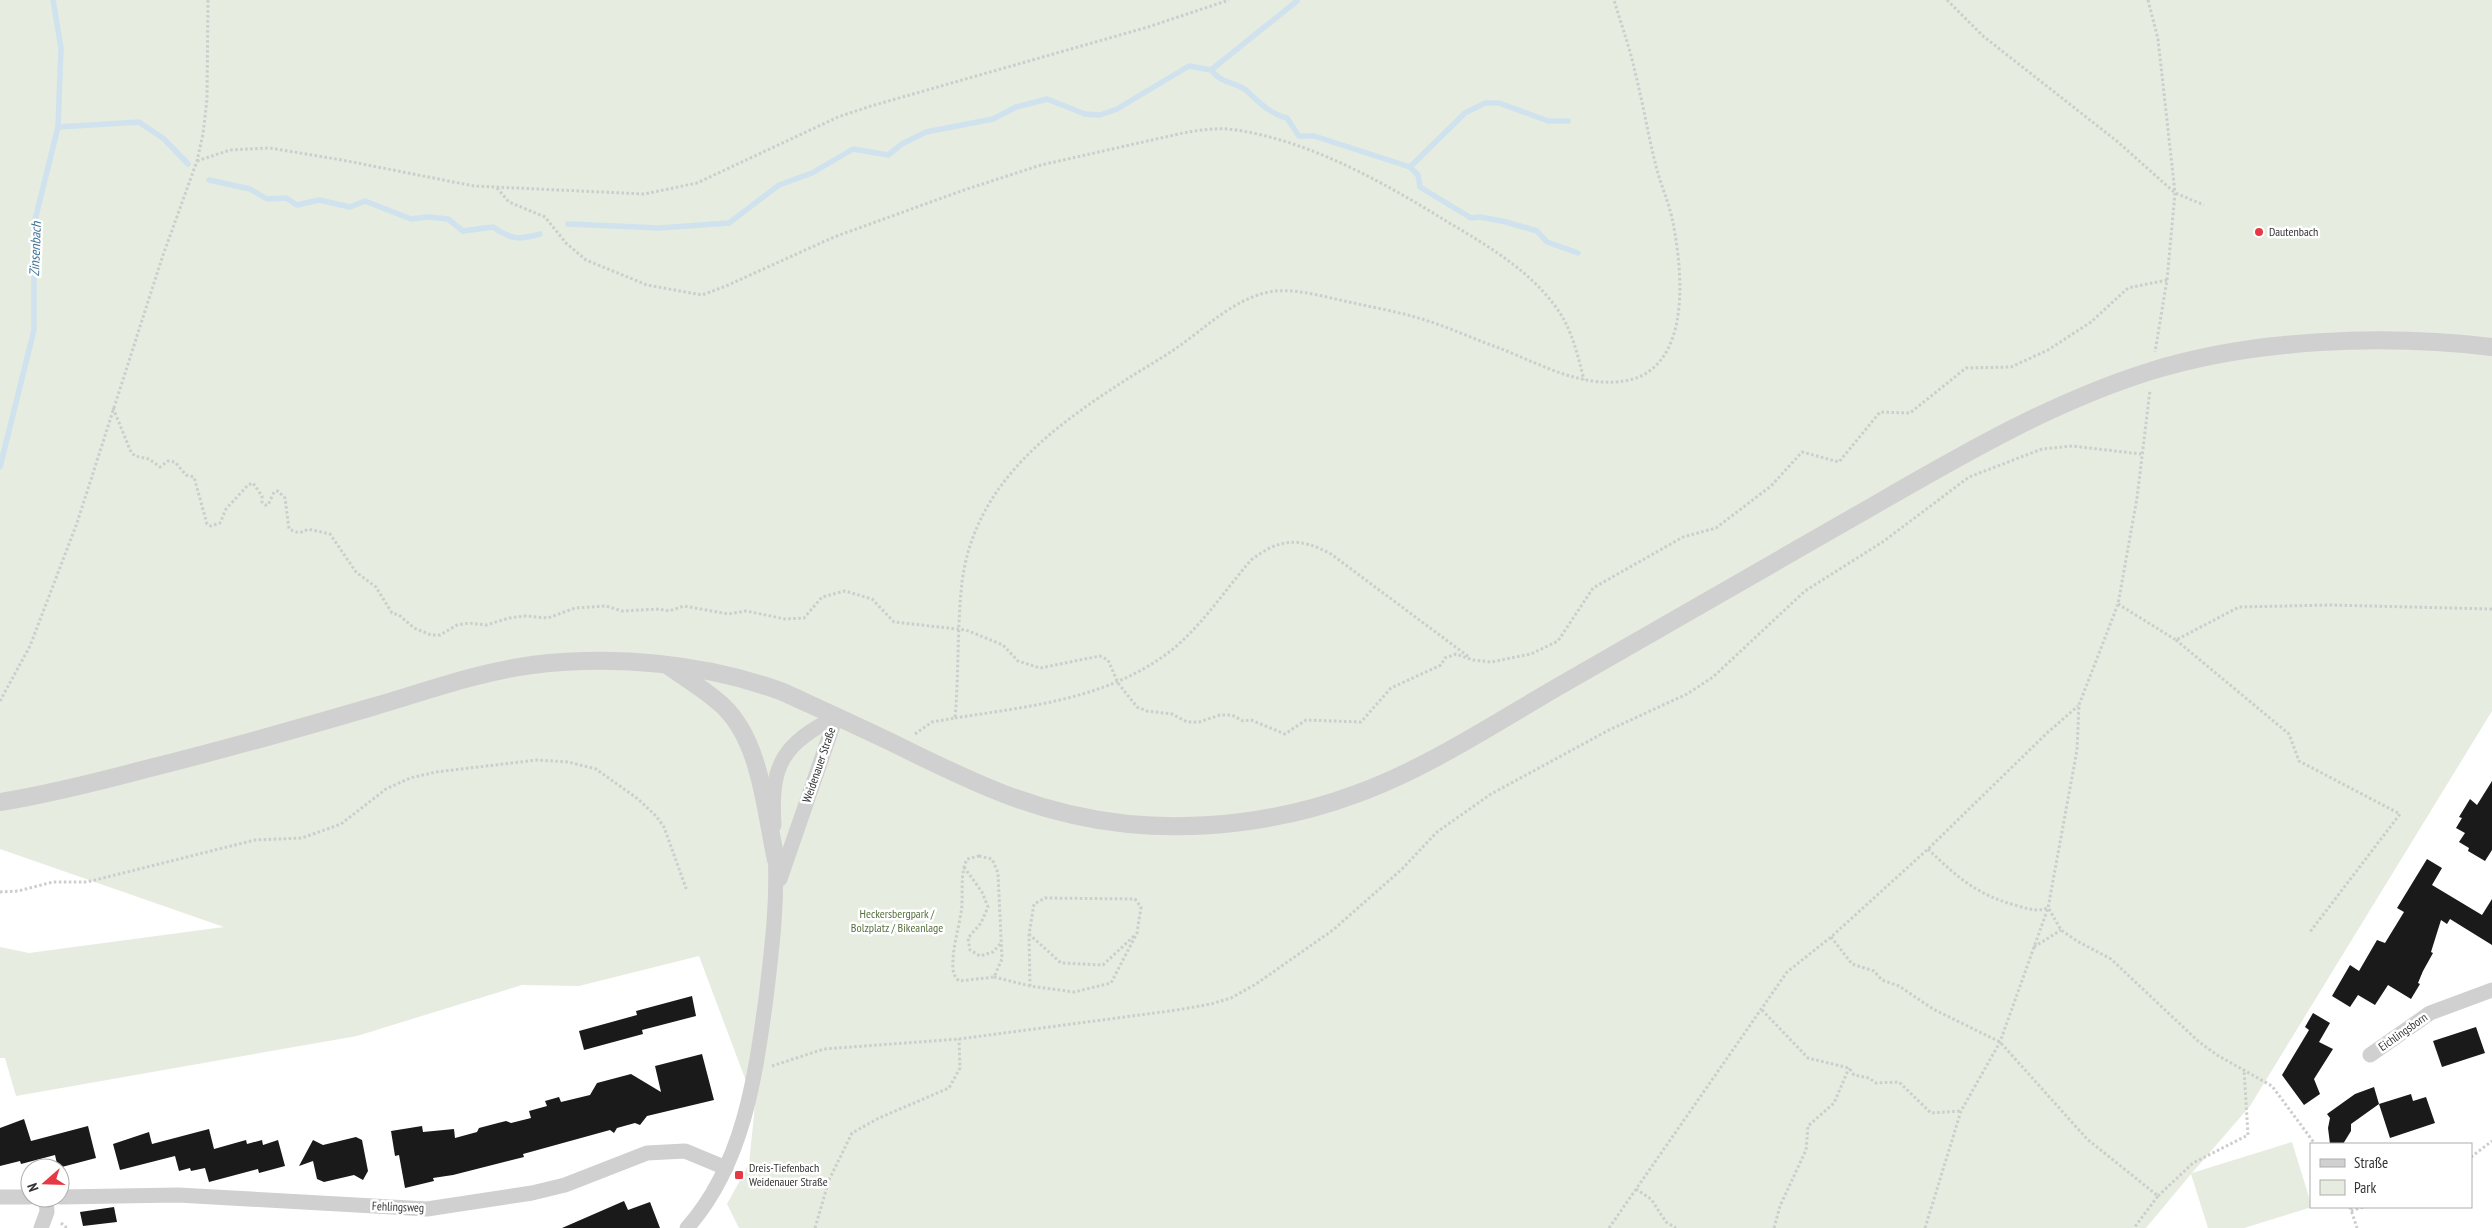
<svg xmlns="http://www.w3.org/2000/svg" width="2492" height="1228" font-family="'PT Sans Narrow',sans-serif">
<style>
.green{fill:#e6ecdf}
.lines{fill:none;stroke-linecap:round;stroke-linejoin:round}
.stream{stroke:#cfe2ee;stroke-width:5.5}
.building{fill:#1a1a1a}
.path{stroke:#cdcdcd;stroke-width:3;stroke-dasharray:2.5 2.5;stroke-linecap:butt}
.minor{stroke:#d0d0d0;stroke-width:15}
.tertiary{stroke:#d0d0d0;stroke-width:18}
.poi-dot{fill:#e63946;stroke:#fff;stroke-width:2}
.labels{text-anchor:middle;stroke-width:5;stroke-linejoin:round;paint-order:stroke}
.poi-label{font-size:12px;fill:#333;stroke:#fff;text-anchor:start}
.street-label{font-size:12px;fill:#333;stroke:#fff}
.park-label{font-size:12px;fill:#56703f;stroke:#fff}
.water-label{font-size:14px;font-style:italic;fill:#3f7597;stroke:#fff}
</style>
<rect width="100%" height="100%" fill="#fff"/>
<polygon class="green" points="0,0 2492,0 2492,711 2250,1106 2192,1173 2292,1142 2312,1207 2244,1228 2208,1228 2191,1174 2146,1228 739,1228 727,1204 749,1164 755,1105 699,956 579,986 522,985 357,1036 16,1096 5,1058 0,1058 0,947 29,953 224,927 0,849"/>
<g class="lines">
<g class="stream">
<path d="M 1211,70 C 1224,86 1236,81 1247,91 C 1259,102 1270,114 1287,118 L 1299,136 L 1314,136 L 1410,167 L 1418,175 L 1420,187 L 1471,218 L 1480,217 L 1506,222 L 1537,231 L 1547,242 L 1578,253"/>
<polyline points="58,127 139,122 164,139 188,164"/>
<polyline points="1410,167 1465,113 1485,103 1499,103 1548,121 1568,121"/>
<path d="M 209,180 L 250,189 L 267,199 L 286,198 L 297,205 L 319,200 L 350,207 L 365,201 L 411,219 L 428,217 L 448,219 L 463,231 L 493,227 C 512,240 518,240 540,234"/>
<polyline points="568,224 659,228 729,223 779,185 812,173 853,149 888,155 902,144 926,132 993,119 1016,107 1047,99 1085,114 1100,115 1117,109 1189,66 1211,70 1297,1"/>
<polyline points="0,467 34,330 34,224 58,127 61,48 53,0"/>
</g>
</g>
<g class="building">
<polygon points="2492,781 2492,850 2485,861 2468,851 2469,848 2459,842 2465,833 2456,828 2462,818 2459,817 2470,799 2477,805"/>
<polygon points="2427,859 2442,868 2432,885 2482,915 2492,899 2492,945 2450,919 2447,924 2441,920 2431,952 2433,953 2423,971 2418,983 2420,984 2411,999 2388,985 2375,1005 2358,995 2350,1007 2332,996 2350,965 2359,971 2377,940 2385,943 2404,912 2397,908"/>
<polygon points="692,996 696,1016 642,1030 643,1034 584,1050 579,1031 637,1015 636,1011"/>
<polygon points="2313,1013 2330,1023 2319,1042 2333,1049 2314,1079 2320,1094 2304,1105 2282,1075 2309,1030 2305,1027"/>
<polygon points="2476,1027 2485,1053 2442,1067 2433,1041"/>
<polygon points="702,1054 714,1100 647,1116 640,1125 635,1123 617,1128 614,1133 610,1130 523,1154 524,1157 453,1175 433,1178 434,1181 405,1188 399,1155 395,1156 391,1131 422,1126 423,1132 454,1129 455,1138 477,1132 479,1128 498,1123 506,1121 511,1123 531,1118 529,1111 547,1106 545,1101 559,1097 561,1102 590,1095 597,1083 631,1074 661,1092 655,1066"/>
<polygon points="2374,1087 2379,1104 2351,1124 2351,1131 2343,1144 2330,1144 2328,1128 2330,1118 2327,1114 2355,1094"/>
<polygon points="2411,1094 2413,1101 2426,1097 2435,1123 2390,1138 2379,1104"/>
<polygon points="24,1119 31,1141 88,1126 96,1158 58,1168 55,1155 21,1164 20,1161 0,1166 0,1128"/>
<polygon points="209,1129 214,1149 246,1140 247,1144 262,1140 263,1145 278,1140 285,1166 259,1173 258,1169 209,1182 205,1168 191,1171 190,1168 179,1171 175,1156 120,1170 113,1144 149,1132 152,1144"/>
<polygon points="356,1137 362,1140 368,1171 363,1180 354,1175 324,1182 317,1179 313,1161 299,1166 313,1140 323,1145"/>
<polygon points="624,1201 628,1210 650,1202 660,1228 562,1228"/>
<polygon points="114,1207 117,1222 83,1226 80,1212"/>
</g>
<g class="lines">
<g class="path">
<polyline points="1947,0 1983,36 2118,142 2175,193 2204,205"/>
<polyline points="2148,0 2158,39 2175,193 2167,280 2155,352"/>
<polyline points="197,161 230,150 270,148 342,160 474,186 644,194 697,183 838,117 871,106 1148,27 1229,0"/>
<path d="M 497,188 L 509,202 L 545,217 L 566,243 L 586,260 L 647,285 L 702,295 L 726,286 L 834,237 L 964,190 L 1041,165 L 1183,133 C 1200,130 1218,127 1236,130 C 1310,141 1383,182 1446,221 C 1488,246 1532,271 1560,313 C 1573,334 1578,356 1584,380"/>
<path d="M 113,408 L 131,452 L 135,456 L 149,459 L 160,467 L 168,461 L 175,462 L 186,475 L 194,477 L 207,524 L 211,526 L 220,523 L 226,509 L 248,485 L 253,483 L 262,496 L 262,502 L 265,505 L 268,505 L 274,492 L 278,491 L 285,498 L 289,529 C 297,533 300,534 308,529 L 330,534 L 356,572 L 376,587 L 392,613 L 399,615 L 414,628 L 431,635 L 440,635 L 457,625 L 469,623 L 486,625 L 509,618 L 525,616 L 548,618 L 575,608 L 606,606 L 622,611 L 659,609 L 669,611 L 684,606 L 728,614 L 746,611 L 785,619 L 804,618 L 822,597 L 845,591 L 872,599 L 894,622 L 966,630 L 1003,645 L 1018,661 L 1040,668 L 1100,656 L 1108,660 L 1118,683 L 1137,707 L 1147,711 L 1172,714 L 1187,722 L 1199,722 L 1220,715 L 1232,715 L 1243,721 L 1251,720 L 1285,734 L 1306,720 L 1361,722 L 1391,688 L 1441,665 L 1445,658 L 1456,654 L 1473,660 L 1491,662 L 1531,654 L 1558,641 L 1593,588 L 1683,537 L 1716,528 L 1771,486 L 1802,452 L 1839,462 L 1880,412 L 1910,413 L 1966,368 L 2011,367 L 2048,350 L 2091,322 L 2128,288 L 2167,280"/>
<polyline points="2118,604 2176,640 2239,607 2332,605 2492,609"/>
<polyline points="2176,640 2289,734 2299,761 2400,814 2310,932"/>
<polyline points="0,701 30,646 77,523 162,258 197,161 203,134 207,99 208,0"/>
<path d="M 955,718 C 1031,706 1110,699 1173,649 C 1203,624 1226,589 1251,560 C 1280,538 1299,537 1331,554 L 1469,657"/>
<path d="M 915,734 L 932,722 L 955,718 C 959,673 957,627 962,582 C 975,481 1055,425 1135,374 C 1148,366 1162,358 1175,349 C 1206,328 1236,296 1275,291 C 1299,289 1325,297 1349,302 C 1371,307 1394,311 1415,317 C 1444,325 1471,338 1499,348 C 1526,358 1553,373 1582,379 C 1602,384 1631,384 1648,372 C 1691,343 1681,261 1672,218 C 1668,200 1660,183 1656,166 C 1648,135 1643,103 1635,72 C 1630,48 1621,24 1614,0"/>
<path d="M 1928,849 C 1958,878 1977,895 2018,906 C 2029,909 2037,912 2048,908"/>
<path d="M 979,856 L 992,859 L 998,873 L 1002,959 L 994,977 L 959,981 C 955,977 953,974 953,968 C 952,949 958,932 961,913 C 964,896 959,875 967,859 Z"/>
<polyline points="964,867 982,892 988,907 981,923 968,938 970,950 980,956 993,952 1001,943"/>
<polyline points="0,892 18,891 53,882 87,882 255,840 302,838 341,824 386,789 410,778 436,772 537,760 568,762 596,769 638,799 656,816 664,827 687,891"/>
<polyline points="2049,909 2061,930 2077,941 2111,959 2198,1041 2217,1055 2272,1086 2315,1144"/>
<polyline points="1029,934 1061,963 1103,965 1135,935"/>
<polyline points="1831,937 1852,964 1874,971 1882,980 1899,986 1933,1009 2000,1042 2087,1139 2158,1196 2134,1228"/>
<polyline points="2034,947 2061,930"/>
<polyline points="994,977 1030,986 1074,992 1111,983 1137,933 1141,907 1135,899 1045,898 1034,904 1029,934 1030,986"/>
<polyline points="1762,1010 1808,1058 1849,1068 1854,1075 1869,1078 1876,1083 1899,1082 1931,1113 1961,1111"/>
<polyline points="772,1066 824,1049 959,1039 1177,1010 1211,1004 1231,998 1256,984 1333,930 1402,869 1437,832 1491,794 1609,730 1687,694 1713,677 1805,591 1884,541 1969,477 2042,449 2072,446 2141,454"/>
<polyline points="2471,1157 2492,1141"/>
<polyline points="1636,1189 1651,1199 1666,1222 1676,1228"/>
<polyline points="2158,1196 2193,1163 2248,1135 2244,1069"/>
<polyline points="2350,1207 2357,1228"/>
<polyline points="2351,1211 2363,1207"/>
<polyline points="61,1223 67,1228"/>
<polyline points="815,1228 829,1180 852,1133 879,1118 949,1088 960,1068 959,1039"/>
<polyline points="1609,1228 1787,972 1831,937 1928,849 2047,733 2078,706"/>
<polyline points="1774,1228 1780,1206 1806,1150 1808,1126 1834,1103 1849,1068"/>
<polyline points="1925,1228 1961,1111 2000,1042 2048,908 2077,750 2079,705 2118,604 2137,498 2150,390"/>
</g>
<g class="minor">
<path d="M 774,825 C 770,764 783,744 836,717"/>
<polyline points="780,879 836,717"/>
<polyline points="2370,1055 2430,1013 2492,990"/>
<polyline points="0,1197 30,1197"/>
<polyline points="60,1197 178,1195 427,1209 532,1193 565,1185 647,1153 685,1151 726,1168"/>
<polyline points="41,1228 47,1212 46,1198"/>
<path d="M 687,1228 C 743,1165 755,1079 766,998 C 772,948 778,900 775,850"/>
</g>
<g class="tertiary">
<path d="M 670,667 C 688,680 707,691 723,706 C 761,742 765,810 776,860"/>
<path d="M 0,802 C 50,794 97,782 146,769 C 222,750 297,729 372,707 C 424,692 478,672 532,665 C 615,655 705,663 783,692 C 822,710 862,728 901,747 C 978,785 1040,815 1128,824 C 1204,831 1284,821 1356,794 C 1426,769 1497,722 1561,685 C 1661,628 1760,571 1859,514 C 1953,460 2048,403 2151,371 C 2254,339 2385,334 2492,347"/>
</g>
</g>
<g class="poi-dot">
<circle cx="2259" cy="232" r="5"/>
<rect x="734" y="1170" width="10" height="10" rx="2.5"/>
</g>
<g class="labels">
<g class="poi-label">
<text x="2269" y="236">Dautenbach</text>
<text x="749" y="1172">Dreis-Tiefenbach<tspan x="749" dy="14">Weidenauer Straße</tspan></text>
</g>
<g class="street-label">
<text transform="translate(819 765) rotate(-71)" y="4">Weidenauer Straße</text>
<text transform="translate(2403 1032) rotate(-35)" y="4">Eichlingsborn</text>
<text transform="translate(398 1207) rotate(2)" y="4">Fehlingsweg</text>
</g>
<g class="park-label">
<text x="897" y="918">Heckersbergpark /<tspan x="897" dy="14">Bolzplatz / Bikeanlage</tspan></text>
</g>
<g class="water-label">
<text transform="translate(35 249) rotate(-88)" y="5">Zinsenbach</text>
</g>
</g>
<rect x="2310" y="1143" width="162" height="65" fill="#ffffff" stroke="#adadad"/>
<rect x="2320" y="1159" width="25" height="8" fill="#d0d0d0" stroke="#adadad"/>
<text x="2354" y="1168" font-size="15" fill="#333333">Straße</text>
<rect x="2320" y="1180" width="25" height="15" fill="#e6ecdf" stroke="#adadad"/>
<text x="2354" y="1193" font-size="15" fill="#333333">Park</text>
<g transform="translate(45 1183) rotate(250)"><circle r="24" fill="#ffffff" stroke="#adadad"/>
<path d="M0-4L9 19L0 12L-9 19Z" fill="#e63946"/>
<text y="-8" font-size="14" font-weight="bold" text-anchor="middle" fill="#333333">N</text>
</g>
</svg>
